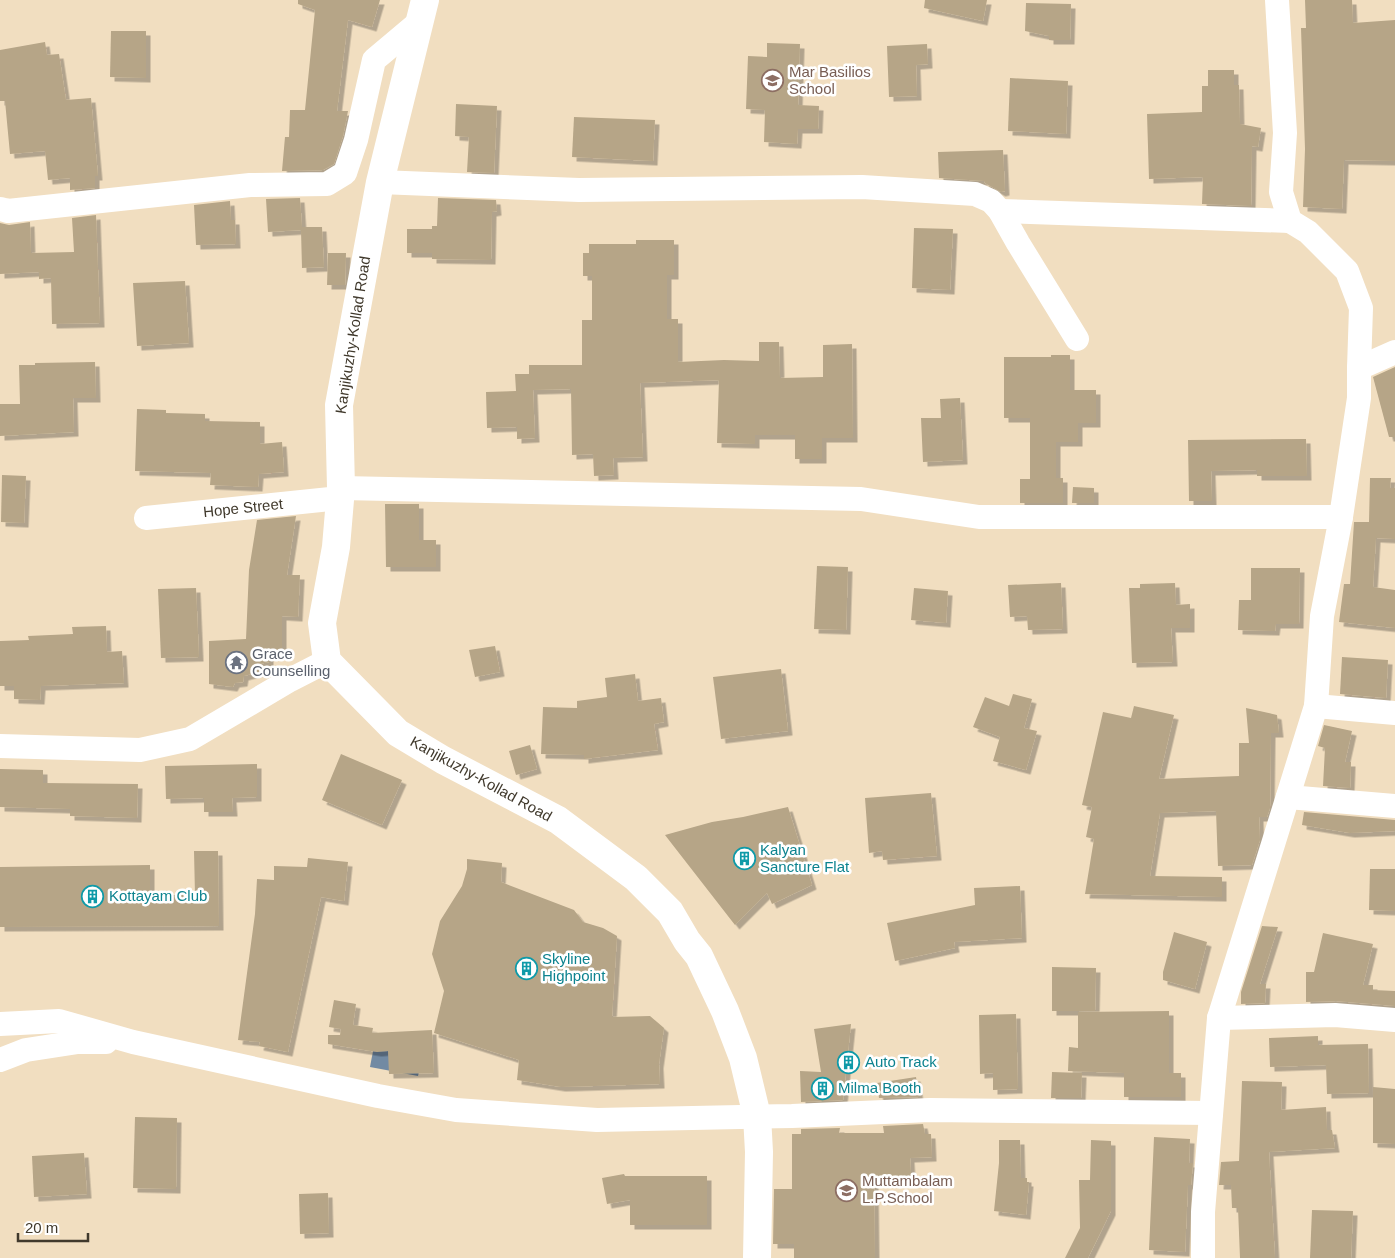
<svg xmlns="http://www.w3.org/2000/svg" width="1395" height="1258" font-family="Helvetica,sans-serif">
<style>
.water{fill:#728aa3}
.building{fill:#b6a587;filter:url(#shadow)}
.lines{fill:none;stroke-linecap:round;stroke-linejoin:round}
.minor{stroke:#fff;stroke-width:24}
.secondary{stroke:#fff;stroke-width:28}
.labels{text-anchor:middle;stroke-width:5;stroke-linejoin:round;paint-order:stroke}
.education-label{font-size:15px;fill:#785e54;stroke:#fff;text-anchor:start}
.street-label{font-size:15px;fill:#40392c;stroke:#fff}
.worship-label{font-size:15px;fill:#5b616d;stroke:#fff;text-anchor:start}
.culture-label{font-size:15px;fill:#0d838f;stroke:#fff;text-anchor:start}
</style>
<defs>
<filter id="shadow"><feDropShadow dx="4.5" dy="4.5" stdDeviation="0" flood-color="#0004"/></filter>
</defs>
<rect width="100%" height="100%" fill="#f1dec0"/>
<polygon class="water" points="374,1046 423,1054 418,1076 370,1067"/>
<g class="building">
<polygon points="298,0 380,0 372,27 348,20 337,111 348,111 343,136 334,164 323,170 282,171 285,137 289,137 290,110 305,110 315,10 298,4"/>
<polygon points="925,0 987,0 983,21 924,8"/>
<polygon points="1305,0 1352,0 1353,23 1395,20 1395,161 1344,160 1342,209 1303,207 1305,149 1301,28 1306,28"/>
<polygon points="1026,3 1071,4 1070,40 1049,40 1049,36 1025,31"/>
<polygon points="111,31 146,31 146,78 110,77"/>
<polygon points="45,42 47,55 59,54 66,100 91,98 98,176 95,176 95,188 70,190 70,178 48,180 45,151 10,154 5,101 0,101 0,50"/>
<polygon points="767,43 800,44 798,105 819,106 818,129 798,129 797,144 764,142 765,110 746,109 748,56 767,57"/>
<polygon points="927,44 928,64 916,65 917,96 889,97 887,46"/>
<polygon points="1208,70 1234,70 1234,85 1239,85 1240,124 1261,128 1258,147 1252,146 1251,206 1202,204 1203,177 1149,179 1147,114 1202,112 1202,86 1208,86"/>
<polygon points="1010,78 1068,81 1066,134 1008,131"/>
<polygon points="456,104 497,106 494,173 467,172 469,137 455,136"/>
<polygon points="574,117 655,120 653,161 572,157"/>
<polygon points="1003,150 1005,191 1001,192 985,183 984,181 939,178 938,152"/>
<polygon points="300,198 302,227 322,227 324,267 302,268 301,230 268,232 266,199"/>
<polygon points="438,198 496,200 497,211 492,212 491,260 432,259 432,253 407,253 407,229 432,229 432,226 437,226"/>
<polygon points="230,201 231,220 235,220 236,244 196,245 194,205"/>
<polygon points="96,215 100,323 52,324 51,278 39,279 39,272 0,274 0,223 9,225 30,222 31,253 74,252 72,218"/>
<polygon points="914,228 953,229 950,290 912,288"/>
<polygon points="636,240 674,240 674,275 667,275 667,319 678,319 678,362 724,360 759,361 759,342 779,342 780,378 823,377 823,345 852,344 853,438 822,438 822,459 795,459 795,435 755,435 755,444 717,443 719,380 640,383 643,457 613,458 614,475 594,476 593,454 572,455 571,389 533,390 535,438 517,439 517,427 487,428 486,392 516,391 515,374 529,374 529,365 582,365 582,320 592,320 592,276 583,276 583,253 589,253 589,244 636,244"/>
<polygon points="328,253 346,253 345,285 327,285"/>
<polygon points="185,281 189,343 137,346 133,283"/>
<polygon points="1051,355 1070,355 1070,390 1096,390 1096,423 1078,423 1078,442 1056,442 1056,478 1063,478 1063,503 1020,503 1020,479 1030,479 1030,418 1004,418 1004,357 1051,357"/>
<polygon points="95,362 96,398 73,398 74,432 0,436 0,404 20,404 19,365 35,365 35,363"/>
<polygon points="1395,367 1395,437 1389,437 1373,377"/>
<polygon points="960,398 963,460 923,462 921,418 941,418 940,399"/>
<polygon points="137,409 166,410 166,413 205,414 205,421 260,422 260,444 282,442 284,472 259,474 258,487 210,485 211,473 135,471"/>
<polygon points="1306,439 1307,476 1257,476 1257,470 1211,471 1212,501 1189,501 1188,440"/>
<polygon points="2,475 26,476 24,523 1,522"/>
<polygon points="1370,478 1391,478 1390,488 1395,488 1395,539 1376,538 1373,587 1395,590 1395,628 1339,622 1344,584 1350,584 1354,522 1369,522"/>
<polygon points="1073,487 1094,488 1094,503 1072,503"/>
<polygon points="385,504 419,504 419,540 436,540 436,567 386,567"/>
<polygon points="296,516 287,575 300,575 298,617 282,616 282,655 269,654 269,662 259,664 259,672 244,676 243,682 235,683 233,687 209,684 209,641 246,639 249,570 257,520"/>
<polygon points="817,566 848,567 846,630 814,629"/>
<polygon points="1251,568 1300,568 1299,624 1276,624 1275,631 1238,630 1239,600 1251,600"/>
<polygon points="1061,583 1063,629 1028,630 1027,616 1010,617 1008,585"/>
<polygon points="1175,583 1176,605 1190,604 1190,628 1171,628 1173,662 1132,663 1129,588 1140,588 1140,584"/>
<polygon points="196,588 199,657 161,658 158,589"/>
<polygon points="914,588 948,591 946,623 911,620"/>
<polygon points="106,626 107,652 122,651 124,683 41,686 40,700 14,699 14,686 0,686 0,641 29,640 28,636 73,634 72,627"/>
<polygon points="495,646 500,672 475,677 469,650"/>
<polygon points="1342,657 1388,660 1386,698 1340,694"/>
<polygon points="781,669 788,731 721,739 713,677"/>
<polygon points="635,674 638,701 661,698 664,722 654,724 658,750 584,759 584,755 541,754 543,707 577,708 577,701 607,697 605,678"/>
<polygon points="1013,694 1032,699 1024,728 1037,731 1026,770 993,761 1000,737 973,727 985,697 1009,706"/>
<polygon points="1134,706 1174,715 1159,779 1239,776 1239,743 1249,743 1246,708 1277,715 1279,733 1271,733 1270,808 1267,817 1259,817 1260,840 1252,865 1218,866 1216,811 1160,813 1150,876 1222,877 1222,897 1085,894 1094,839 1086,837 1092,807 1082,805 1103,712 1131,718"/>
<polygon points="1324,725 1352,731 1345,762 1351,762 1350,788 1323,786 1325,748 1318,746"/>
<polygon points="530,745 537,769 516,775 509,751"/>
<polygon points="341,754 402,780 382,825 322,800"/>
<polygon points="257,764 257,797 232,798 233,812 204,812 204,798 166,799 165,766"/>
<polygon points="0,769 43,770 43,783 138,784 137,818 70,816 70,809 0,807"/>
<polygon points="931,793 937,856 883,860 882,851 869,853 865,798"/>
<polygon points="788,807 812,885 772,904 767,893 735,925 665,835 712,822 743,817"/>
<polygon points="1304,812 1395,820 1395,831 1350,833 1302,825"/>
<polygon points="194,851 218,851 219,926 0,927 0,867 150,865 150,895 195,895"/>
<polygon points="308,858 348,862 344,901 321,897 288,1052 259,1046 260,1042 238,1040 255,914 257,879 274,880 274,866 307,867"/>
<polygon points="467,859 502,863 501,882 574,910 583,922 603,928 617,936 612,1017 650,1016 664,1028 659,1064 660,1084 561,1087 517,1080 519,1060 434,1033 444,991 432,954 440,921 462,886 467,869"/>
<polygon points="1370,869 1395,869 1395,911 1369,910"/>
<polygon points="1020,886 1022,938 954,942 955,948 895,961 887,923 975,905 974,888"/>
<polygon points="1262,926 1278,927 1260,984 1266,984 1265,1003 1241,1004 1241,992"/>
<polygon points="1174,932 1207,942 1195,989 1163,980 1163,972"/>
<polygon points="1323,933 1373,944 1363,985 1373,985 1373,990 1395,991 1395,1006 1336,1001 1306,1002 1306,972 1314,972"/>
<polygon points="1052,967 1096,968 1095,1011 1052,1011"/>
<polygon points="334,1000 356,1004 353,1025 373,1028 372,1033 432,1030 434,1073 389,1074 388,1051 377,1052 328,1044 328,1035 340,1035 341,1029 329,1027"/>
<polygon points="1169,1011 1169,1073 1181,1073 1181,1097 1124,1097 1124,1073 1068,1071 1069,1047 1078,1048 1078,1012"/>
<polygon points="1016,1014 1018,1089 993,1090 993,1073 980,1074 979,1015"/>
<polygon points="851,1024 843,1100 801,1102 800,1071 821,1072 814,1029"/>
<polygon points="1318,1036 1318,1045 1368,1044 1369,1093 1327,1094 1326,1065 1270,1067 1269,1038"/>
<polygon points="1052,1072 1082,1073 1081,1098 1051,1098"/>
<polygon points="916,1077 919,1097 879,1098 877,1083"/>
<polygon points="1242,1081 1282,1082 1281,1110 1326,1107 1327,1130 1332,1130 1335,1148 1269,1152 1275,1258 1240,1258 1238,1208 1232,1208 1231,1185 1219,1185 1221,1162 1239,1161"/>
<polygon points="1373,1087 1395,1089 1395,1144 1373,1143"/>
<polygon points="135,1117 177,1118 176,1189 133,1188"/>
<polygon points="923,1124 925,1134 931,1134 932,1157 910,1158 911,1175 874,1176 875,1258 794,1258 794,1244 773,1244 774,1189 792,1189 792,1134 801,1134 801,1129 840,1128 839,1133 884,1133 883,1126"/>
<polygon points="1154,1137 1190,1139 1189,1163 1193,1163 1191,1185 1188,1185 1185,1252 1149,1250"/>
<polygon points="999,1140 1020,1140 1021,1178 1027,1178 1027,1182 1029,1182 1026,1215 994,1211 999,1163"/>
<polygon points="1091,1140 1111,1141 1111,1211 1088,1258 1065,1258 1080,1228 1079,1180 1090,1180"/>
<polygon points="84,1153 87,1194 34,1197 32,1156"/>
<polygon points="624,1174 625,1176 707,1176 707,1225 630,1225 630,1200 607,1204 602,1178"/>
<polygon points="328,1193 329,1233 300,1234 299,1194"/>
<polygon points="1312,1210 1353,1211 1351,1258 1310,1258"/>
</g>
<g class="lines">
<g class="minor">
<polyline points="1277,0 1285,133 1281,192 1290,221 1308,232 1347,271 1361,308 1359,368"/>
<polyline points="380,182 579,190 862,187 975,194 991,201 1000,211 1018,243 1077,339"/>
<polyline points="0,209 8,211 250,185 327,184 345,173 356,140 374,60 418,23"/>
<polyline points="1000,211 1290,221"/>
<polyline points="341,488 861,499 979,517 1341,517"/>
<polyline points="146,518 340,498"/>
<polyline points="1316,706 1395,713"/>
<polyline points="0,746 140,750 190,739 290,680 327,661"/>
<polyline points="1288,797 1395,806"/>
<polyline points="1219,1018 1335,1015 1395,1020"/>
<polyline points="0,1024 59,1021 133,1042 378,1096 456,1110 597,1120 792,1116 930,1110 1211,1113"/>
<polyline points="0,1060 26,1050 78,1042 106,1042"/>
<polyline points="1203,1258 1203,1212 1219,1018 1316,706 1322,616 1341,517 1359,398 1359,368 1395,352"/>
</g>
<polyline class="secondary" points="425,0 380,182 339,405 341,488 336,547 322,623 327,661 398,733 443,760 558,820 636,878 670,912 687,941 699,956 725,1011 743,1058 757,1116 759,1152 757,1258"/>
</g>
<defs>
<symbol id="school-ring" viewBox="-11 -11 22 22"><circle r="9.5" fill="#fff" stroke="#8d6e63" stroke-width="1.5"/><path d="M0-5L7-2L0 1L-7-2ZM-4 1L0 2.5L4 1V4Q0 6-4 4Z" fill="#8d6e63"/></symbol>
<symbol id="temple-ring" viewBox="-11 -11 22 22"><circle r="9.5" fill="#fff" stroke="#6b7280" stroke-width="1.5"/><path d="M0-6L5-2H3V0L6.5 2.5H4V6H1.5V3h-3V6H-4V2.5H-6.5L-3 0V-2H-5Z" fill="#6b7280"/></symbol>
<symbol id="building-ring" viewBox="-11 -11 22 22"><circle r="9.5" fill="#fff" stroke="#0f9aa8" stroke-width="1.5"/><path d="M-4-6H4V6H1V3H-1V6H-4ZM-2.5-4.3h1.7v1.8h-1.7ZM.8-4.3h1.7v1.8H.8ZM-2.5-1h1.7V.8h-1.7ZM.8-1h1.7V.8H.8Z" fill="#0f9aa8"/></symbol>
</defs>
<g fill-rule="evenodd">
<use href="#school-ring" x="760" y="68" width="25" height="25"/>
<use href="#temple-ring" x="224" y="650" width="25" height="25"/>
<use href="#building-ring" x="732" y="846" width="25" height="25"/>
<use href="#building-ring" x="80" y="884" width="25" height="25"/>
<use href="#building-ring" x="514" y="956" width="25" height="25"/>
<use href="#building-ring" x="836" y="1050" width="25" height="25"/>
<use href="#building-ring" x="810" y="1076" width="25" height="25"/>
<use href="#school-ring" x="834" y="1178" width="25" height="25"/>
</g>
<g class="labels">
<g class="education-label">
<text x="789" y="77">Mar Basilios<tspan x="789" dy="17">School</tspan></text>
<text x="862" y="1186">Muttambalam<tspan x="862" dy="17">L.P.School</tspan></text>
</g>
<g class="street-label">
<text transform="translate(353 335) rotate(-81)" y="5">Kanjikuzhy-Kollad Road</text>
<text transform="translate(243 508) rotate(-6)" y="5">Hope Street</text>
<text transform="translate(481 779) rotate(29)" y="5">Kanjikuzhy-Kollad Road</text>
</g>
<g class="worship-label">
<text x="252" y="659">Grace<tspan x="252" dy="17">Counselling</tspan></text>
</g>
<g class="culture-label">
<text x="760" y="855">Kalyan<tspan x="760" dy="17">Sancture Flat</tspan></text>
<text x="109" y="901">Kottayam Club</text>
<text x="542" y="964">Skyline<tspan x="542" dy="17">Highpoint</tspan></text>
<text x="865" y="1067">Auto Track</text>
<text x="838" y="1093">Milma Booth</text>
</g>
</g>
<path d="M18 1233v8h70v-8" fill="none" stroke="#40392c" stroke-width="2.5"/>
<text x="25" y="1233" font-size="15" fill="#40392c" stroke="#ffffff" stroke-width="4" paint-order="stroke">20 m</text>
</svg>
